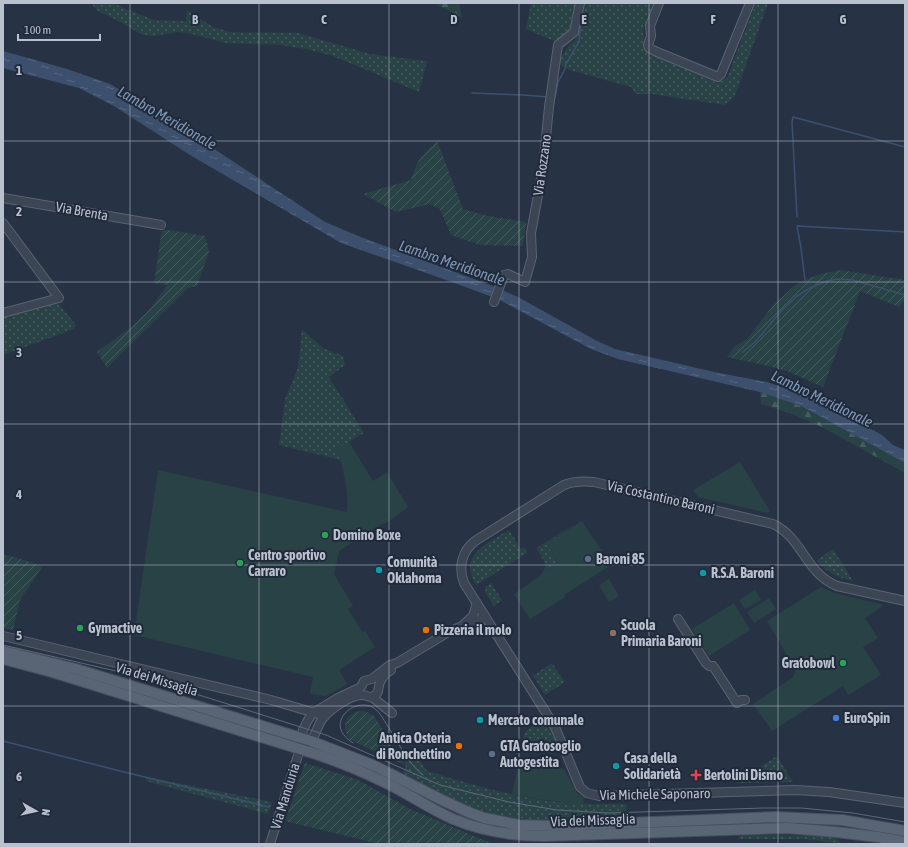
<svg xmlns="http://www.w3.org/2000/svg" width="908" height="847" font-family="'Asap Condensed',sans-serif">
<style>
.grass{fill:url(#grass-dots)}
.forest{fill:url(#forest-firs)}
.park{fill:#294246}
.garden{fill:url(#garden-furrows)}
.water{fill:url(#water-ripples)}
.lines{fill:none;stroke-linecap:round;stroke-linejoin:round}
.stream{stroke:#3c506e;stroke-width:1.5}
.minor-casing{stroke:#5a6372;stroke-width:10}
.major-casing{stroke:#454e5e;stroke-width:12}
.minor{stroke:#3b4554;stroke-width:8}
.major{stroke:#596474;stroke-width:10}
.tram{stroke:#5d697b;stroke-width:1}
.grid{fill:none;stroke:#b9c0ce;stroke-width:1;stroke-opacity:0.55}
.leisure-dot{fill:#2e9e5b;stroke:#202a3a;stroke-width:1.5}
.service-dot{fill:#5c6f8a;stroke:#202a3a;stroke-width:1.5}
.culture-dot{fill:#0f9aa8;stroke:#202a3a;stroke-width:1.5}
.food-dot{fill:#e8710a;stroke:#202a3a;stroke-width:1.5}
.education-dot{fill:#8d6e63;stroke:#202a3a;stroke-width:1.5}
.shop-dot{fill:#3f7fe0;stroke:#202a3a;stroke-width:1.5}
.health-dot{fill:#e0444e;stroke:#202a3a;stroke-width:1.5}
.labels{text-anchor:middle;stroke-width:4;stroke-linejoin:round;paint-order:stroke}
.street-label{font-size:14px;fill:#b9c0ce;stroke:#202a3a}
.poi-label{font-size:14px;font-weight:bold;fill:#b9c0ce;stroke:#202a3a;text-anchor:start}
.water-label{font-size:15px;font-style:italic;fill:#7f96b5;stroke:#202a3a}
.grid-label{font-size:13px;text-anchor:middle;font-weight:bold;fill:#b9c0ce;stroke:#202a3a;stroke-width:4;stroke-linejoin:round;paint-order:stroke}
</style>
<defs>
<pattern id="grass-dots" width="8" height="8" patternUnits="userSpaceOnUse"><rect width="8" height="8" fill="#294246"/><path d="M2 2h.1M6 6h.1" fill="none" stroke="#465c60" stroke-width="1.8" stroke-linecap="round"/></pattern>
<pattern id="forest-firs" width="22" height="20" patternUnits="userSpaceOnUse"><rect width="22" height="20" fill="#294246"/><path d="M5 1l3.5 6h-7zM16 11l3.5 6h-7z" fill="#465c60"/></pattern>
<pattern id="garden-furrows" width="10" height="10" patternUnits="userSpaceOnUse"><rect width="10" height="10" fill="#294246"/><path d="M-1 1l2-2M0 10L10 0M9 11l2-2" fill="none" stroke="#465c60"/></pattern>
<pattern id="water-ripples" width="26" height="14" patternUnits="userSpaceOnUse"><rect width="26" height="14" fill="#3c506e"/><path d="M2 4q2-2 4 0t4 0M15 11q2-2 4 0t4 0" fill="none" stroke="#566782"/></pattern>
</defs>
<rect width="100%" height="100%" fill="#273345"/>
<g class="grass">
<polygon points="91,3 112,3 154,20 186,21 187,10 213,27 230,32 298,33 370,54 427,61 419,92 333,56 306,49 280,45 225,43 192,34 178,32 154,36 143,35 107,15 98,11"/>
<polygon points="531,3 577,3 569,31 562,35 556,42 526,29"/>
<polygon points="582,3 655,3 643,30 646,49 717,83 727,78 756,3 768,3 735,96 725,105 652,94 636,94 631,87 569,70 558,63 569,45 575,40"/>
<polygon points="57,302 76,325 74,329 3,355 3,317"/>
<polygon points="302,329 323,348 343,356 345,365 329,377 364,433 337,449 341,460 279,445 285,399 298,368"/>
<polygon points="582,520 546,543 558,562 547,569 545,567 544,561 536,548"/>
<path d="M 509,530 L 521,549 L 524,547 L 527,553 L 476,585 C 457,555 488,543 509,530 Z"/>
<path d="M 833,549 L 853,581 C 836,577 827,573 817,560 Z"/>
<polygon points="491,583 502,600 494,606 484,591 486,590 485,587"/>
<polygon points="552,663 565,682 545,695 531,672 534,675"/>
<path d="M 543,719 C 549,729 560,740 552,751 L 544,752 L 521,747 C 523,730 530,727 543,719 Z"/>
<polygon points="777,756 793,782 737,783 736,782"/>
<path d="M 418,758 L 427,771 C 463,782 499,793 536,799 C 566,804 595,804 625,804 L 627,807 L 623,816 L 621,817 C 573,820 524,824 477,810 C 451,801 427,786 403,773 L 406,766 L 403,760 Z"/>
<polygon points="147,777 272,802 268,814 146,781"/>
<polygon points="753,835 826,836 835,837 841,843 802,839 739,839 739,836 741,836"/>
</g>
<g class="forest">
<polygon points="434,3 459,3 462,18"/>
<polygon points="760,392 801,406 905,463 905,473 822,427 792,414 761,404"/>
</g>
<g class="park">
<path d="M 349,442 L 373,481 L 387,472 L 408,507 L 388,522 L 380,525 L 339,551 L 334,574 L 353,606 L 348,609 L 362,632 L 365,631 L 375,647 L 339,670 L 347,684 L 326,696 L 310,694 L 313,677 L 134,635 L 158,470 L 347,512 C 349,493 343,467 337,449 Z"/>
<polygon points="740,462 770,511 768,513 698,497 693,490"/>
<polygon points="582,521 611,565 564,595 565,597 530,619 514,594 540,576 543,572 545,567 547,569 558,562 546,543"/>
<polygon points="609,579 619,596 609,602 599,585"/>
<polygon points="821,587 835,593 884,605 865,618 878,638 863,647 881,675 848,695 843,686 772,731 753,704 792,678 795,673 795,669 767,621"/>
<polygon points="755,590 761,600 745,609 739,600"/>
<polygon points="769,598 776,609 754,623 747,612"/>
<polygon points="734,603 750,630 709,656 692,629"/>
<polygon points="520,757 564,769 577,793 584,798 583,804 537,799 512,794"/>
</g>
<g class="garden">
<path d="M 437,141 L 463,209 L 483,215 L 526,222 L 523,246 L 480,245 L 451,235 L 440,209 L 430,204 L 396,212 L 363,194 L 411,180 C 417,160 422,155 437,141 Z"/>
<polygon points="162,229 205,236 209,252 197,286 188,288 107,368 97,352 130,328 151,308 167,285 154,283"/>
<polygon points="841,270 905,280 905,302 903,301 899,307 860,291 823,387 787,371 769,366 727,357 734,347 748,338 774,304 798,283 820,274"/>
<path d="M 3,555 C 14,556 31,562 42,567 L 20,600 L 13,630 L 3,628 Z"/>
<path d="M 359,711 L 365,711 L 374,716 L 405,765 L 350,740 C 341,727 344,716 359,711 Z"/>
<polygon points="305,763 358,780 410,809 493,844 379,844 285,821"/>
</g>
<polygon class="water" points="3,51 67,69 110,84 167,118 325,222 358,236 495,287 518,297 597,341 615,349 714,372 767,382 811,397 882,435 893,445 905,450 905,463 801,406 760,392 618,359 591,349 498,299 449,281 341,243 190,155 114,106 79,88 3,68"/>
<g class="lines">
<g class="stream">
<polyline points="472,93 523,95 548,97"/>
<polyline points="553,97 555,97 558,82 565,69 566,64 579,42 581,19"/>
<polyline points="797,217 792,122 793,117 905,147"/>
<polyline points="805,280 801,248 797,226 905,232"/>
<polyline points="743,352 756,341 782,310 797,296 810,288 827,281 838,279 853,280 905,295"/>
<polyline points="3,741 120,771 269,807"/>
</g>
<defs>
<g id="minor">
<polyline points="659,3 650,26 651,36 648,45 649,48 657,52 718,77 721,74 750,3"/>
<polyline points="3,198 161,225"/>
<polyline points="3,223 59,298 3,313"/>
<polyline points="494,302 504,275 508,274 525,282 532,257 531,233 543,168 549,107 558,45 574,32 580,3"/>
<path d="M 905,601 L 837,586 C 805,573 803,538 773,524 L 594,482 C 583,481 574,481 564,485 L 475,541 C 462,551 458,567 464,583 L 555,727 L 580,787 L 587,793 L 599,796 L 795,790 L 829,792 L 905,803"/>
<polyline points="678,619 706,663 709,666 713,666 737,703 741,700 745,700"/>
<path d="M 462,626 C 472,628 478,623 484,615"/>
<polyline points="3,636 271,700 325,716"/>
<polyline points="372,697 392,713"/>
<path d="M 307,744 C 315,739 316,729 321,721 C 327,711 351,694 363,695 C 365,695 368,697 371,697 C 381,694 377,689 380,682 C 383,676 386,673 391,670"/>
<polyline points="270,844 300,749 303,730 308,720 313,713 338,698 361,687 364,681 372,679 390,665 397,663 450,631 462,626 473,616 477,603"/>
</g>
<g id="major">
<polyline points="3,651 76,669 311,741 375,766 442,800 468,812 484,818 519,825 554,826 775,817 842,820 905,831"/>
<path d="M 3,659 L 52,672 L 319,755 C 342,763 364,772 386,783 C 409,794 430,809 453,819 C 482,831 514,836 545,836 L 787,828 L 836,832 L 878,837 L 905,842"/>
</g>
</defs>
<use href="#minor" class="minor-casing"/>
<use href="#major" class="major-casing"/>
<use href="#minor" class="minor"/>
<use href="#major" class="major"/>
<g class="tram">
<polyline points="3,645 142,677 326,735 440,785 509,802 557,810 609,813 763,808 801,808 853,813 905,822"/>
<path d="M 353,743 C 350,741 346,738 344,735 C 330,718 357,697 374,708 C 380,712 383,719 387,725 C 398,741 407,763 423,775"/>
</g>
</g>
<path class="grid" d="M 130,3 L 130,844M 259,3 L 259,844M 389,3 L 389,844M 519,3 L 519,844M 649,3 L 649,844M 778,3 L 778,844M 3,141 L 905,141M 3,282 L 905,282M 3,424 L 905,424M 3,565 L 905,565M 3,706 L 905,706"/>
<g class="leisure-dot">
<circle cx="325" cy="535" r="4"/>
<circle cx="240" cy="563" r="4"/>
<circle cx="80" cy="628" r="4"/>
<circle cx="843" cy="663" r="4"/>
</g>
<g class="service-dot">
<circle cx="588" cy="559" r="4"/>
<circle cx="492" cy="754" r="4"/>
</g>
<g class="culture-dot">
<circle cx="379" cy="570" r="4"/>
<circle cx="703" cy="573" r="4"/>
<circle cx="480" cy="720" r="4"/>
<circle cx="616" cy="766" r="4"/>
</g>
<g class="food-dot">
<circle cx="426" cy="630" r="4"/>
<circle cx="459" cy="746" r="4"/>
</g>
<circle class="education-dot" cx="613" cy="633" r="4"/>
<circle class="shop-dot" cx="836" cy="718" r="4"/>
<path class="health-dot" d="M694 769h4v4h4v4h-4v4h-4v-4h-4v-4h4z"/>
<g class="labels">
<g class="street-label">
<text transform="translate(542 165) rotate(-82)" y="5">Via Rozzano</text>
<text transform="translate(82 211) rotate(10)" y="5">Via Brenta</text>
<text transform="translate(661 497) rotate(13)" y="5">Via Costantino Baroni</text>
<text transform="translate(157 679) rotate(17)" y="5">Via dei Missaglia</text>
<text transform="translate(655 794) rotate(-1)" y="5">Via Michele Saponaro</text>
<text transform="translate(285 796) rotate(-73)" y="5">Via Manduria</text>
<text transform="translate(593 820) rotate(-2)" y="5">Via dei Missaglia</text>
</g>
<g class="poi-label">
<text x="333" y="540">Domino Boxe</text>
<text x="248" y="560">Centro sportivo<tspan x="248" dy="16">Carraro</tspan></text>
<text x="596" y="564">Baroni 85</text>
<text x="387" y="567">Comunità<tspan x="387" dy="16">Oklahoma</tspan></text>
<text x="711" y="578">R.S.A. Baroni</text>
<text x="621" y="630">Scuola<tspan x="621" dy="16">Primaria Baroni</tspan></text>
<text x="88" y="633">Gymactive</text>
<text x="434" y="635">Pizzeria il molo</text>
<text x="835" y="668" text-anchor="end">Gratobowl</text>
<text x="844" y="723">EuroSpin</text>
<text x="488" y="725">Mercato comunale</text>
<text x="451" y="743" text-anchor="end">Antica Osteria<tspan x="451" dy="16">di Ronchettino</tspan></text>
<text x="500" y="751">GTA Gratosoglio<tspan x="500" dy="16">Autogestita</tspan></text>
<text x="624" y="763">Casa della<tspan x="624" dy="16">Solidarietà</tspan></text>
<text x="704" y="780">Bertolini Dismo</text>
</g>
<g class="water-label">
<text transform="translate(167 118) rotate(30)" y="5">Lambro Meridionale</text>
<text transform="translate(452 263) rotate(19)" y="5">Lambro Meridionale</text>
<text transform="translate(822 399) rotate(26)" y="5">Lambro Meridionale</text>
</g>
</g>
<g class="grid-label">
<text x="195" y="24">B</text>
<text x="324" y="24">C</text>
<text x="454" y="24">D</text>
<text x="584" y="24">E</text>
<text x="713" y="24">F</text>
<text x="843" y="24">G</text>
<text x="19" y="75">1</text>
<text x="19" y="216">2</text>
<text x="19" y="357">3</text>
<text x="19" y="499">4</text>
<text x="19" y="640">5</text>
<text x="19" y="781">6</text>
</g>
<rect width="908" height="847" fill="none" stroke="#b9c0ce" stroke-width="8"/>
<g transform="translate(36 811) rotate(98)" stroke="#202a3a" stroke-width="3" paint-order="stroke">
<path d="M0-3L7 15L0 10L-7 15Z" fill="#b9c0ce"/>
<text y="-6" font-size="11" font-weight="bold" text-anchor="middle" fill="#b9c0ce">N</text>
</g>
<path d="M18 34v6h82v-6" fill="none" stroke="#b9c0ce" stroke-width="2"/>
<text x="24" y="34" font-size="12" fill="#b9c0ce" stroke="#202a3a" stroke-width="3" paint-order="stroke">100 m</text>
</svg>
